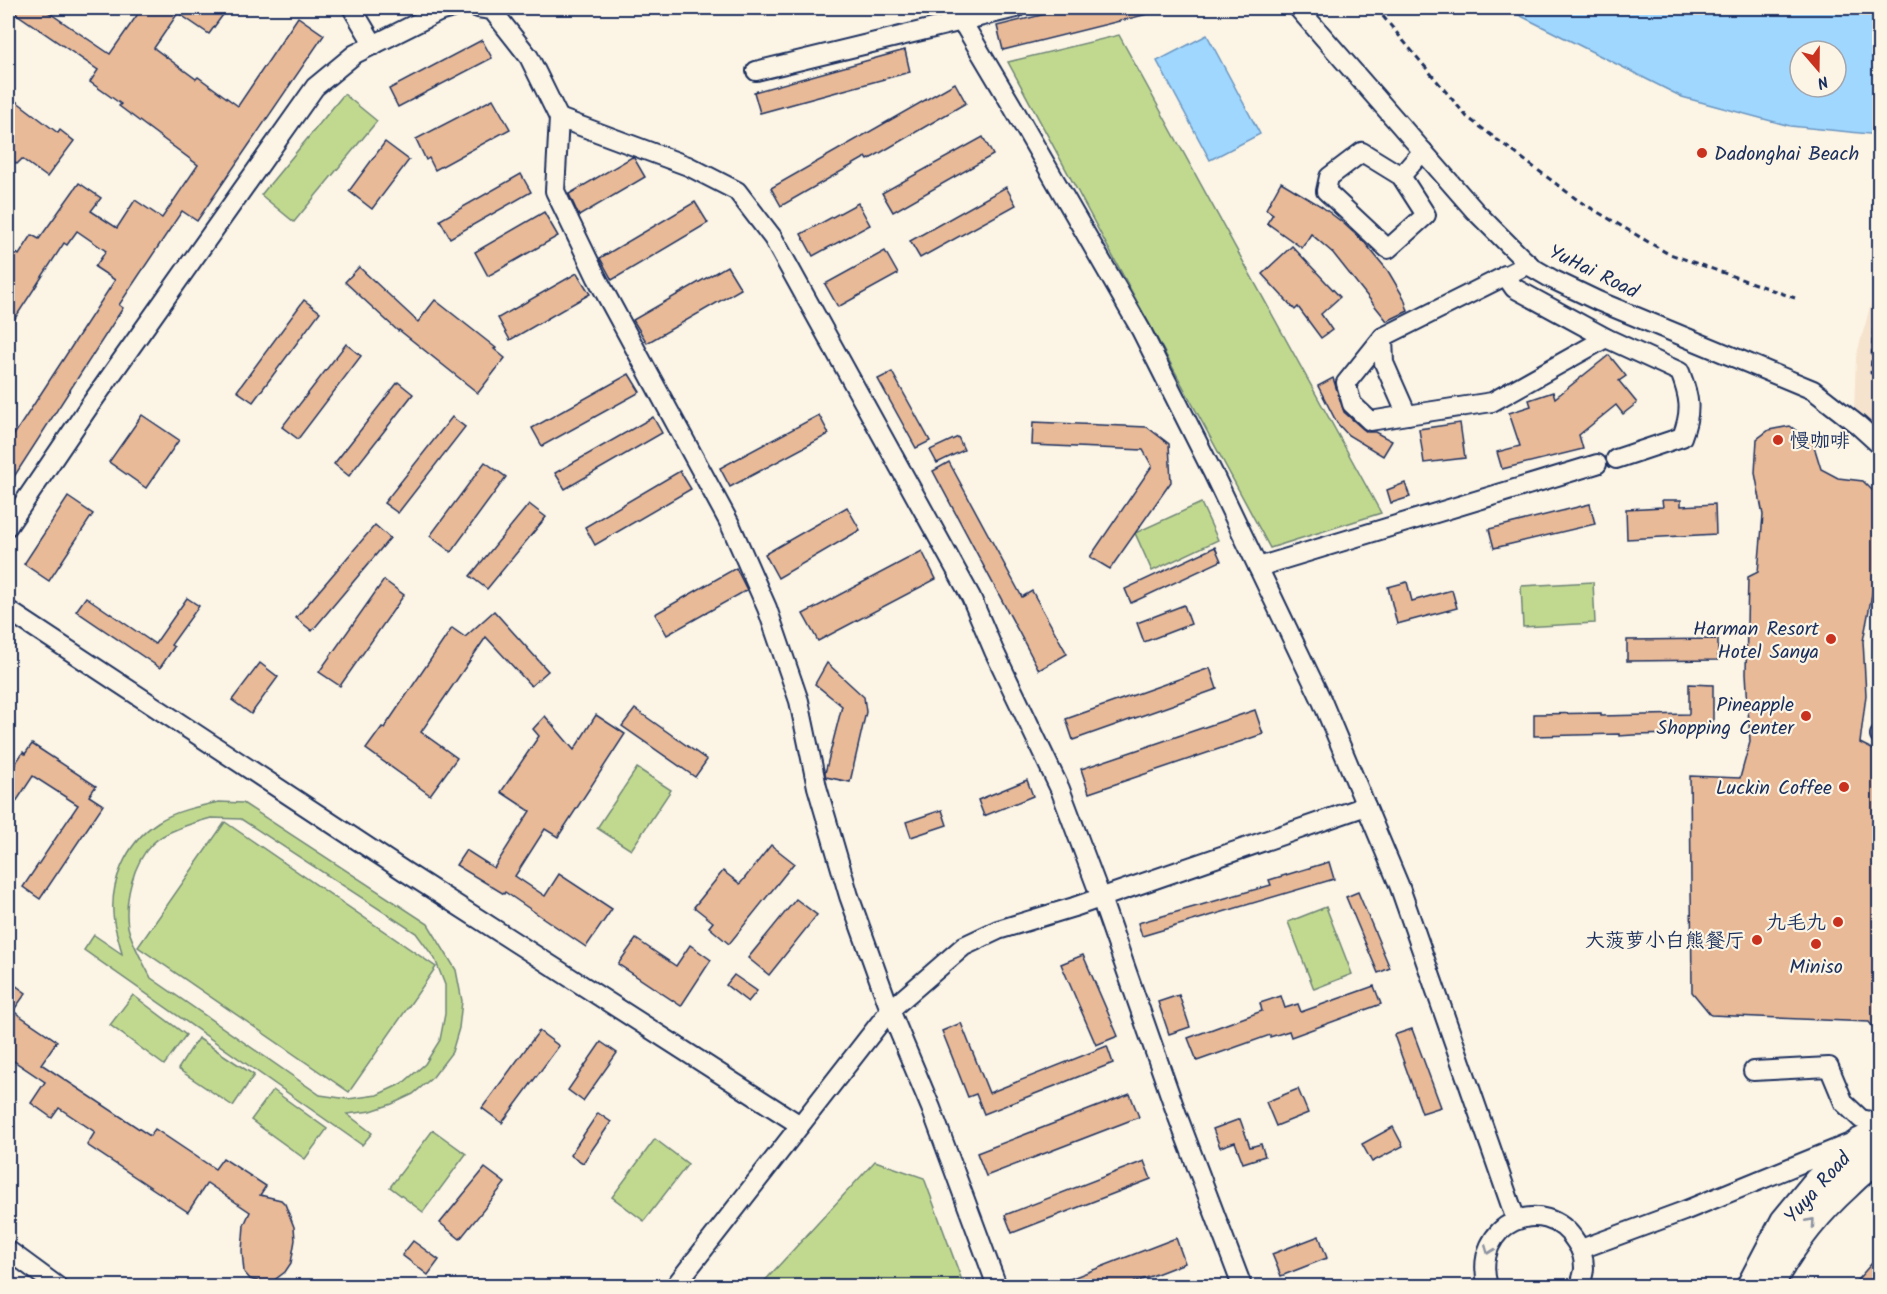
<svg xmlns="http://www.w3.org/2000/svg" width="1887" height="1294" font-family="Kalam,'LXGW WenKai TC',sans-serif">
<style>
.built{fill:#f6e3ce}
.green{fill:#c1d98f;stroke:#6e8476;stroke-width:1.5;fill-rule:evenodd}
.water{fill:#9fd7ff;stroke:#6a94bf;stroke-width:1.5;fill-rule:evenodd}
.building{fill:#e8ba98;stroke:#1b2f5e;stroke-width:1.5}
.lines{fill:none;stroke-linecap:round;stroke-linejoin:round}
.minor-casing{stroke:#1b2f5e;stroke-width:22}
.highway-casing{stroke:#1b2f5e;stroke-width:30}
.path{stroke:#1b2f5e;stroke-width:3;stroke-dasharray:6 4.5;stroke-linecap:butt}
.minor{stroke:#fcf5e5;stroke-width:18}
.highway{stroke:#fcf5e5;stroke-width:26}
.oneway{stroke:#8c92a2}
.poi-dot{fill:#c8321e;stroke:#fcf5e5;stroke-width:2}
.labels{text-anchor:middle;stroke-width:4.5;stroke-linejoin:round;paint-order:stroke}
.poi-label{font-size:20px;fill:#1b2f5e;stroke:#fcf5e5;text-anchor:end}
.street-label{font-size:20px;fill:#1b2f5e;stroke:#fcf5e5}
</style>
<rect width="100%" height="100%" fill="#fcf5e5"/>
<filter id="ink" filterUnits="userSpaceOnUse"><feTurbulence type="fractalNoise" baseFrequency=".0167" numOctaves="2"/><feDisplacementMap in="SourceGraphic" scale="12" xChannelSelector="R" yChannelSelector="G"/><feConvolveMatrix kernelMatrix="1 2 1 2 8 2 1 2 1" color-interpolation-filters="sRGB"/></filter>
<g filter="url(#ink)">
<polygon class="built" points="1872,300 1879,300 1879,440 1854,409 1856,357"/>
<g class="green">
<polygon points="1119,35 1381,513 1270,548 1008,62"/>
<polygon points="344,94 377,121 294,222 261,195"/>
<polygon points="1201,503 1218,540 1152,571 1135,533"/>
<polygon points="1593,582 1595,623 1523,627 1521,586"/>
<polygon points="637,768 671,790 631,850 597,828"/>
<path d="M 219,802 L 243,803 L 428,924 L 456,970 L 462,1001 L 459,1028 L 452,1052 L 433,1077 L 413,1094 L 392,1104 L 371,1111 L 347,1114 L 372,1133 L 362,1145 L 84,950 L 94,935 L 122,954 C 120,943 116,933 114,922 C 108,884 126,843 158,822 C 175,811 199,806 219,802 ZM 211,818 L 241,819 L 416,933 L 435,959 L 445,985 L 445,1014 L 440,1040 L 425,1064 L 403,1083 L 377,1095 L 348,1099 L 320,1095 L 151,978 C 143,962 132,944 128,927 C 124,901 133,863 152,844 C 165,831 193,823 211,818 Z"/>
<polygon points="225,822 436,967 349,1092 138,947"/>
<polygon points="1326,907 1352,974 1314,989 1288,922"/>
<polygon points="133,995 186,1035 164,1065 110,1025"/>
<polygon points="198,1038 254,1075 233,1106 178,1069"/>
<polygon points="273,1090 327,1129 305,1159 251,1120"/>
<polygon points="433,1130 466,1154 423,1212 390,1187"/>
<polygon points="655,1139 688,1164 644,1221 612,1197"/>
<polygon points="875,1161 924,1178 964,1286 760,1286"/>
</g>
<g class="water">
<path d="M 1509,8 L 1879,8 L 1879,135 L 1790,126 L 1682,97 L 1519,15 ZM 1800,51 L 1836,51 L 1836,87 L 1800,87 Z"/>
<polygon points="1207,35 1260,134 1210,160 1157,61"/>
</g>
<g class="building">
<polygon points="8,8 42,8 110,54 142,8 228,8 209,34 178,13 154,48 196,79 198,77 238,106 298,17 324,35 197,221 182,211 119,305 123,308 8,486 8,444 115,280 95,267 106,251 77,231 67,245 64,243 8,329 8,248 19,255 32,235 39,239 79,183 101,198 91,211 117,228 135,200 162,218 198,165 119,106 121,104 90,82 98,70"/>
<polygon points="1070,8 1155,8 1156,12 1003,50 997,26"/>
<polygon points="482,40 492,58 398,107 389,89"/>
<polygon points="905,50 910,72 760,113 754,92"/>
<polygon points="955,83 966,103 868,160 866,157 781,206 771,188"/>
<polygon points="8,95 58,133 60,130 74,141 47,177 22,159 17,164 8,157"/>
<polygon points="493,99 510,129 435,170 429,158 426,160 416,139"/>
<polygon points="983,137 993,155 893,212 882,193"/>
<polygon points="385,142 409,160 372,209 349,191"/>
<polygon points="632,157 634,158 645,177 579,216 569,194"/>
<polygon points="521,174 531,192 450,238 440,220"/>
<polygon points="1281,182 1321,206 1342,222 1365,243 1388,271 1404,298 1408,311 1387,321 1333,253 1311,234 1302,248 1267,223 1273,214 1266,209"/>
<polygon points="1006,187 1016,205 920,258 910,241"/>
<polygon points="695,202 708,223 612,280 600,258"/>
<polygon points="858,203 870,225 813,256 801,234"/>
<polygon points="544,212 558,236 488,276 475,252"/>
<polygon points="1292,246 1340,297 1321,314 1332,330 1321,338 1298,307 1295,310 1262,274"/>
<polygon points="885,251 898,274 838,307 825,284"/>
<polygon points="727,266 741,289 647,343 633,320"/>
<polygon points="359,267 418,322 435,300 496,348 494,349 505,358 478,393 399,330 398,331 345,282"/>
<polygon points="577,273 590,294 510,340 498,318"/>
<polygon points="304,300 320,312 253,402 237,391"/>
<polygon points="346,344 361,356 298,439 282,427"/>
<polygon points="1609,355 1626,376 1619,381 1637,403 1623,414 1616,405 1579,435 1583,449 1502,469 1497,452 1520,446 1509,413 1531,406 1529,400 1553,392 1555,398"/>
<polygon points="892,372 930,441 916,448 878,379"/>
<polygon points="629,374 640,392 542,446 532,428"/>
<polygon points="1333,378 1344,412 1363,429 1367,432 1375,432 1392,441 1383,456 1348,435 1337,423 1318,386"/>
<polygon points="398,382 413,394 349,476 334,464"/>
<polygon points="142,415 179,440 146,488 109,462"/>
<polygon points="819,415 829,434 730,487 720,468"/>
<polygon points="452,417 465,427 398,513 384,503"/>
<polygon points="653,417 662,433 565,489 555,473"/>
<polygon points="1033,422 1147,427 1169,444 1171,482 1110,569 1090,557 1152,466 1143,450 1032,445"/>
<polygon points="1460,423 1465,458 1424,463 1419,429"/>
<polygon points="1790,426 1813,443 1821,469 1838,478 1863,481 1879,497 1880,546 1877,568 1863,641 1866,695 1860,743 1880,753 1880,1036 1869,1022 1711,1015 1692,992 1690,776 1740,778 1750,742 1746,673 1748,577 1758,572 1763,515 1755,473 1757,439 1769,430"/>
<polygon points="958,437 964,450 937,463 930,450"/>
<polygon points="485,462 506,477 451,552 430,536"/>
<polygon points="949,462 1022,597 1032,591 1067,654 1039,670 933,471"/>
<polygon points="680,471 691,489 595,545 585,527"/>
<polygon points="1405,483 1410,497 1391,503 1387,490"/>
<polygon points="68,497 93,514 49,581 24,564"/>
<polygon points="1662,500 1681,500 1681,506 1715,504 1716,534 1627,539 1626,509 1663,507"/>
<polygon points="529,504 546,517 487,589 470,576"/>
<polygon points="1590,504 1595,524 1494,548 1489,529"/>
<polygon points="847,507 860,530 778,578 765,554"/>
<polygon points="375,525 390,538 312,631 296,618"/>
<polygon points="1215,547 1221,561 1131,603 1125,589"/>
<polygon points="922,551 936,579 818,641 803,614"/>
<polygon points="736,568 747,590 667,635 655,614"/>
<polygon points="384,580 404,595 340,686 319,672"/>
<polygon points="1407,582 1412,601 1452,590 1457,608 1397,624 1388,587"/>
<polygon points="86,597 155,644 187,598 199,606 171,645 174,647 160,668 76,611"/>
<polygon points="1184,605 1191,624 1144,642 1137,623"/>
<polygon points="494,611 548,671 531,686 486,637 421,732 457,758 430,795 366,749 382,727 384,728 452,628 465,637"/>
<polygon points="1718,639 1718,660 1627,661 1627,640"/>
<polygon points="260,663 278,677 251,714 232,700"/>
<polygon points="827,663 864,697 866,712 850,782 826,777 825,773 842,706 815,684"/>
<polygon points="1210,668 1217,689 1073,740 1066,719"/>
<polygon points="1689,684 1713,685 1713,733 1680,732 1680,734 1633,735 1619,736 1619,734 1534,736 1534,714 1601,713 1601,716 1689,714"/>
<polygon points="635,709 707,760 695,777 622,726"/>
<polygon points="1255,710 1263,734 1089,793 1081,769"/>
<polygon points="596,715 625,734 558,837 545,829 515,876 545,896 559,874 612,909 586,947 505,892 504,894 456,865 466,850 494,868 530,811 501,792 539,736 533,729 545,716 574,750"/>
<polygon points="32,744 96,786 89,796 103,805 40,899 23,887 78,805 33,776 8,814 8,775 23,752 25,754"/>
<polygon points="1027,780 1033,796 984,816 978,800"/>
<polygon points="942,810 947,825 911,837 906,822"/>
<polygon points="771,845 794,863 729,944 709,927 713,922 694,907 723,871 740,884"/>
<polygon points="1329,862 1334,879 1142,936 1138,923 1271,885 1269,880"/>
<polygon points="1358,892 1390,968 1378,973 1346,897"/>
<polygon points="796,899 817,915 769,975 748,958"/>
<polygon points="636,939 676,966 690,945 711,960 681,1006 618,964"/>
<polygon points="1083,955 1118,1036 1096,1045 1061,964"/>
<polygon points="734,975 757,991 748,1002 726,985"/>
<polygon points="8,980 26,993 13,1011 57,1041 41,1064 150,1136 155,1129 215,1169 223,1158 266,1186 260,1195 281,1200 285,1204 294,1227 295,1240 291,1263 285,1272 273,1281 264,1283 250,1279 244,1272 242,1251 244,1225 250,1212 207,1183 188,1212 87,1145 95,1132 59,1108 52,1118 31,1103 45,1082 8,1057"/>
<polygon points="1374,986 1381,1004 1291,1037 1289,1031 1270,1037 1270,1035 1197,1061 1188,1038 1262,1011 1260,1003 1281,996 1285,1008 1298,1004 1301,1012"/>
<polygon points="1179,995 1190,1027 1169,1034 1158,1002"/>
<polygon points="961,1023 989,1093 1107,1046 1113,1063 984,1114 976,1094 968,1097 942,1031"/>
<polygon points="1412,1029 1441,1107 1422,1113 1394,1035"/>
<polygon points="539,1031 559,1046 502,1123 482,1108"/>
<polygon points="601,1042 617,1053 583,1101 568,1090"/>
<polygon points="1298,1089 1308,1113 1276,1126 1266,1102"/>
<polygon points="1130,1094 1139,1117 986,1176 977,1153"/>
<polygon points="598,1113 611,1122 583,1163 570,1155"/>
<polygon points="1240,1119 1250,1147 1261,1144 1265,1156 1243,1163 1235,1142 1220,1147 1213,1129"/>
<polygon points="1393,1127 1403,1146 1372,1162 1362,1144"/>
<polygon points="1144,1161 1151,1179 1012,1233 1005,1215"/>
<polygon points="485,1168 505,1183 460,1239 440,1223"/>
<polygon points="1319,1236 1327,1258 1281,1276 1272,1254"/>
<polygon points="1176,1238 1185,1263 1123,1287 1049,1287"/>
<polygon points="413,1241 439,1260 428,1275 402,1255"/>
<polygon points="1880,1254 1880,1287 1851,1287"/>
</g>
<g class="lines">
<defs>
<g id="minor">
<polyline points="352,8 374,45"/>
<polyline points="478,8 492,10 529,57 559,118"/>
<polyline points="954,8 1011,104 1141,330 1214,475 1322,701 1399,885 1516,1220"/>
<polyline points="1298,8 1475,211 1520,256 1533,268 1552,279 1598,301 1813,390 1858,425 1880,445"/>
<polyline points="756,71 1016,8"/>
<polyline points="1401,176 1426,215 1388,249 1326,191 1329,177 1362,152 1401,176 1423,151"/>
<polyline points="1529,264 1383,337 1384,363 1407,415 1492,402 1606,338"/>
<path d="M 1505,275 L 1514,288 L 1606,338 L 1680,372 C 1690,398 1692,411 1682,437 L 1616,459"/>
<polyline points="1383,337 1346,383 1352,404 1370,421 1407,415"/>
<polyline points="8,526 90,405 315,87 355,54 439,12 453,8"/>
<polyline points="1258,567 1597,464"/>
<polyline points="8,610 404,871 800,1125"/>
<polyline points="1880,735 1880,736"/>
<polyline points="1753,1071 1829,1067 1844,1103 1861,1119 1880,1123"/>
<polyline points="1581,1249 1684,1211 1853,1142"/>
<polyline points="8,1250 57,1286"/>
<polyline points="675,1286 890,1010 849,896 817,787 799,701 767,608 730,524 597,278 555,191 559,118 688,166 737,191 773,238 971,597 994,651 1060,789 1101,898 1176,1112 1242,1286"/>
<polyline points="997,1286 931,1108 890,1010 964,946 998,930 1074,907 1366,806"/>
<path d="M 1488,1286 C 1470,1224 1545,1191 1576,1242 C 1581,1249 1584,1259 1584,1268 C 1584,1274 1581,1281 1580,1286"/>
</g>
<g id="highway">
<polyline points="1750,1286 1784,1221 1817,1181 1859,1142 1880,1132"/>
<path d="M 1770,1286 C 1790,1248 1815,1215 1847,1186 C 1857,1176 1867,1166 1880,1159"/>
</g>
</defs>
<use href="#minor" class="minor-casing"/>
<use href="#highway" class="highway-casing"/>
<g class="path">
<polyline points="1376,8 1467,117 1579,201 1667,253 1795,298"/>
<polyline points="1875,308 1871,373 1880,373"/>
</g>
<use href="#minor" class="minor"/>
<use href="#highway" class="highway"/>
</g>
<defs><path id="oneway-chevron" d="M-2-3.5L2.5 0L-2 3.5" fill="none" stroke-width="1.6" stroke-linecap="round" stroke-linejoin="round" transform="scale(1.5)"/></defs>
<g class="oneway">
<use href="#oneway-chevron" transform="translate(1811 1222) rotate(-48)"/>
<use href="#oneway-chevron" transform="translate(1489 1250) rotate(111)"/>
</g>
</g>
<g class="poi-dot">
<circle cx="1702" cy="153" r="6"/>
<circle cx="1778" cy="440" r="6"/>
<circle cx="1831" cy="639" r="6"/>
<circle cx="1806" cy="716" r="6"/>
<circle cx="1844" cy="787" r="6"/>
<circle cx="1838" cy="922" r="6"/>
<circle cx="1757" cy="940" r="6"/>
<circle cx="1816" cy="944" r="6"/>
</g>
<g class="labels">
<g class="poi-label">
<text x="1714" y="160" text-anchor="start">Dadonghai Beach</text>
<text x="1790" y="447" text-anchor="start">慢咖啡</text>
<text x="1819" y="635">Harman Resort<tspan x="1819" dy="23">Hotel Sanya</tspan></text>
<text x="1794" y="711">Pineapple<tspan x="1794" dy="23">Shopping Center</tspan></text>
<text x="1832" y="794">Luckin Coffee</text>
<text x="1826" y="929">九毛九</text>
<text x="1745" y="947">大菠萝小白熊餐厅</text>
<text x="1816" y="973" text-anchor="middle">Miniso</text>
</g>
<g class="street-label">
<text transform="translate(1594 271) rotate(26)" y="7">YuHai Road</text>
<text transform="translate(1817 1187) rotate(-48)" y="7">Yuya Road</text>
</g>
</g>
<rect width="1887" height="1294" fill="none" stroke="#fcf5e5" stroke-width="30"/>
<rect x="15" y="15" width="1857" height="1264" fill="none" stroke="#1b2f5e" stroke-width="2" filter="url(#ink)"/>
<g transform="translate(1818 69) rotate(160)"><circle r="28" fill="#fcf5e5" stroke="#a2a6af" stroke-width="1.5"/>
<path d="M0-4.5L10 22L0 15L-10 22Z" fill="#c8321e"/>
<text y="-9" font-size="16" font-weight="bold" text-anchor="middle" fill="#1b2f5e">N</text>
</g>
</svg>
